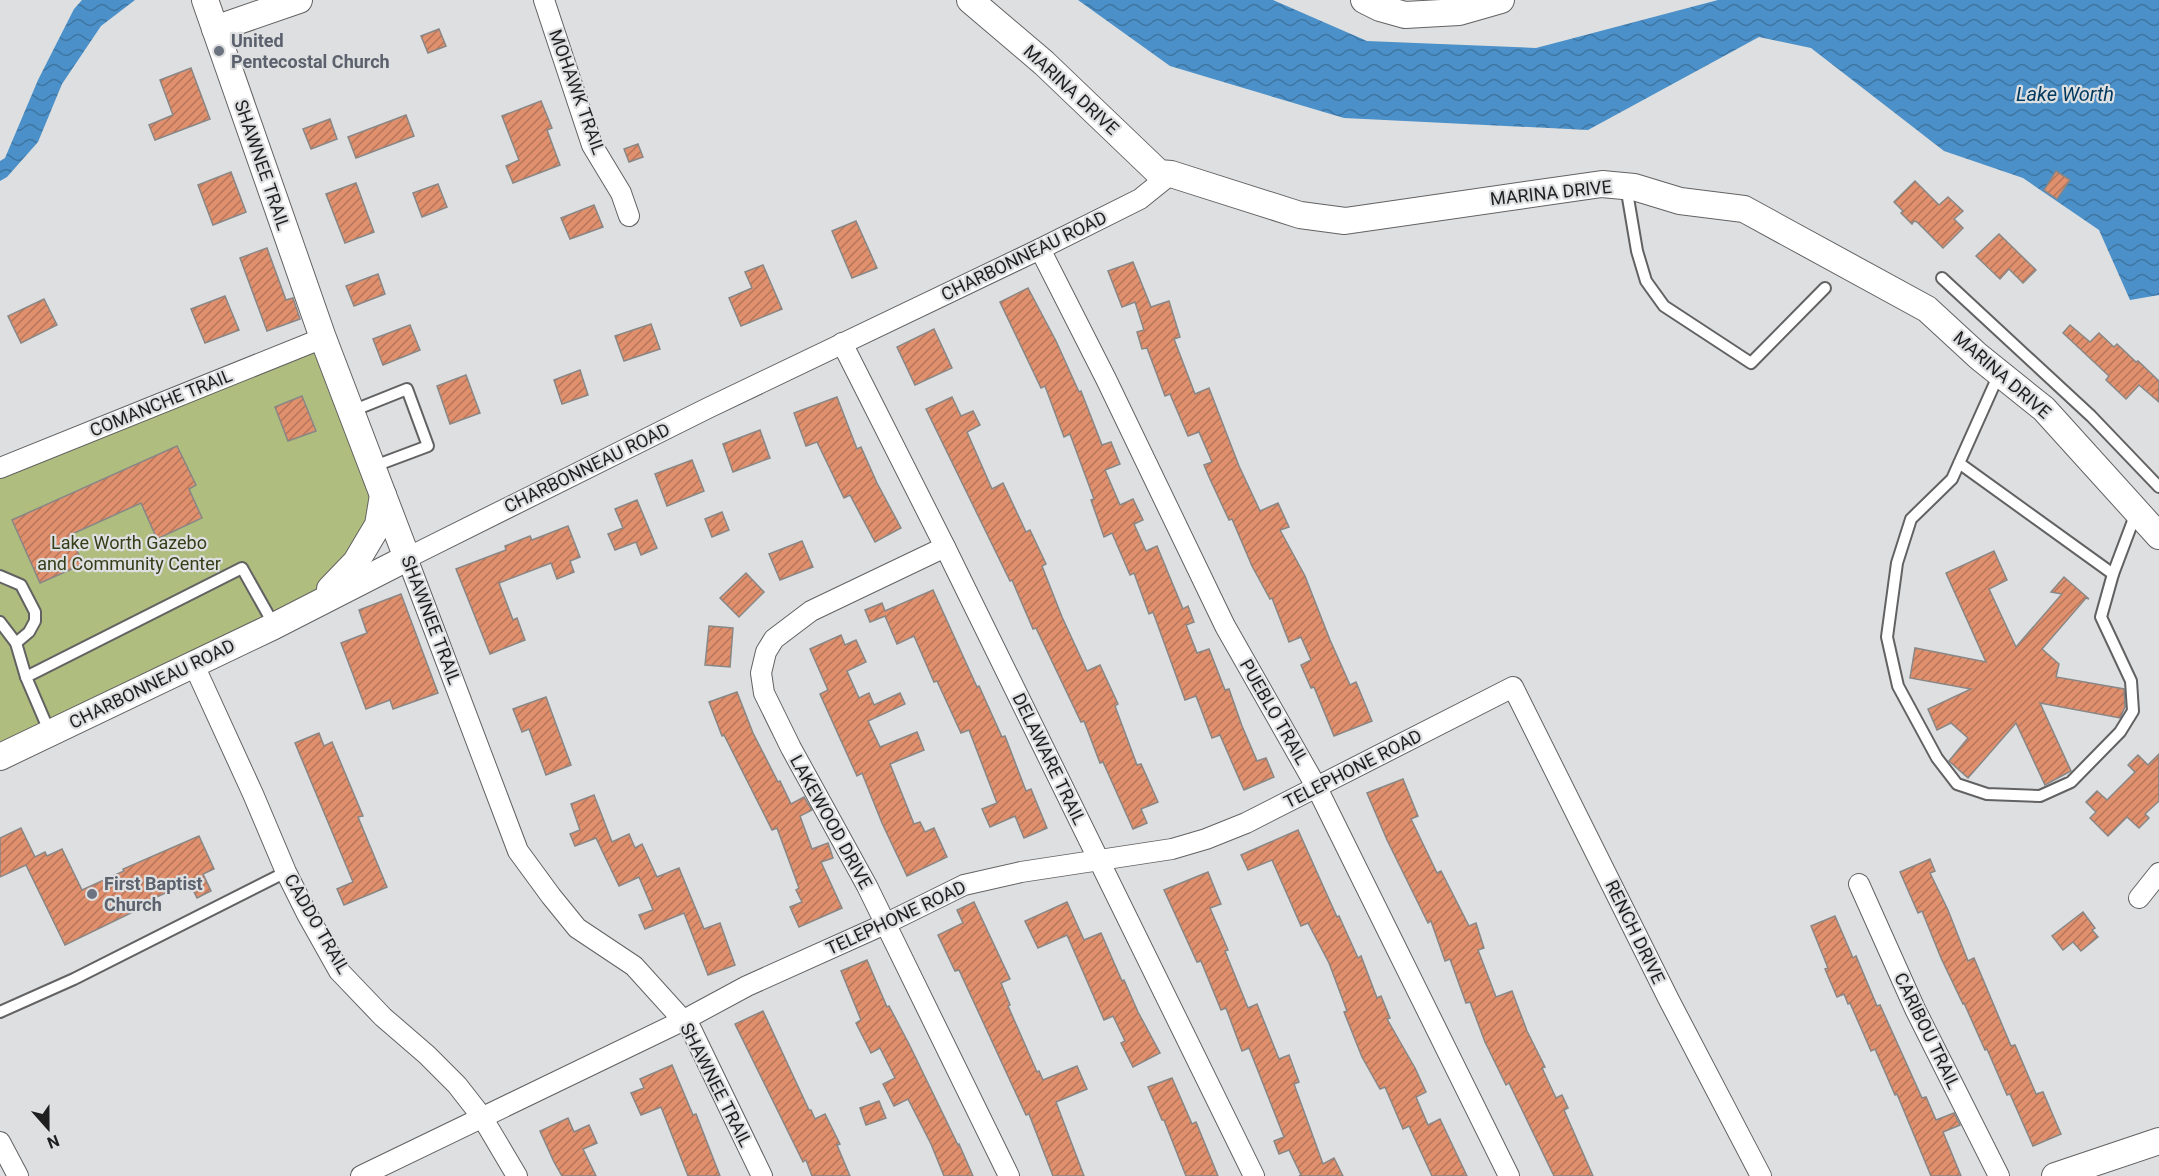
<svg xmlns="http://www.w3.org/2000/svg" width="2159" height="1176" font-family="Roboto,sans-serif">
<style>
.park{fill:#afbd7e}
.water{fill:url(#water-waves)}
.building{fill:url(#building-hatch);stroke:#898786;stroke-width:1.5}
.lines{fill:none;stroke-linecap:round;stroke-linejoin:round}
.service-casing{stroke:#626263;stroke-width:14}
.minor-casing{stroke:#626263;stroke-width:22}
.tertiary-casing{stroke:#626263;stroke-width:28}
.service{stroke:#fff;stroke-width:10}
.minor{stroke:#fff;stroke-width:20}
.tertiary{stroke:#fff;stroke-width:26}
.worship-dot{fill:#6b7280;stroke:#dedfe0;stroke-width:2}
.labels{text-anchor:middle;stroke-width:4.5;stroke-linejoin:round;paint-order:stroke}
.worship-label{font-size:18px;font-weight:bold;fill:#5b616d;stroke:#dedfe0;text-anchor:start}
.street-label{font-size:18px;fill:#1f1f20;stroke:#dedfe0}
.park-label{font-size:18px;fill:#363d19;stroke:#dedfe0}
.water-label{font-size:20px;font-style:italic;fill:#00395e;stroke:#dedfe0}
</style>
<defs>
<pattern id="water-waves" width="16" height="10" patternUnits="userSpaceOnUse" patternTransform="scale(1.5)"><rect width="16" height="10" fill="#4b90c8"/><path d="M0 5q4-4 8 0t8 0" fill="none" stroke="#3e75a2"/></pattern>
<pattern id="building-hatch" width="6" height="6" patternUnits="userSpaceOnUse" patternTransform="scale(1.5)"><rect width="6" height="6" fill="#e1906e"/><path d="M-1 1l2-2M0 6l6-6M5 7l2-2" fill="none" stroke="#b6755a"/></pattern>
</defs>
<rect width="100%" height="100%" fill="#dedfe0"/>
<polygon class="park" points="323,338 383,495 336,583 0,756 0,467"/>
<g class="water">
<polygon points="82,0 135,0 101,26 62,84 38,142 7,177 0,181 0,161 5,158 38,80 74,9"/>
<polygon points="1078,0 1273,0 1367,41 1536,48 1718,0 2159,0 2159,295 2130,300 2099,230 2023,178 1944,151 1811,48 1759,37 1588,130 1344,118 1170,66"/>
</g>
<g class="building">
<polygon points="439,29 446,46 428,53 421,36"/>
<polygon points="191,68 210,119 155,140 149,125 173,115 160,80"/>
<polygon points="541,101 552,128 547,130 560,165 513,183 506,166 519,160 502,116"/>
<polygon points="406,115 414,136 356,158 348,137"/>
<polygon points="330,119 337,139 311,149 303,129"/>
<polygon points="638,144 643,157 629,162 624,149"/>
<polygon points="2056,171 2070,180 2057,199 2044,190"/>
<polygon points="231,172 246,212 213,225 198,185"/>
<polygon points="1915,181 1939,205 1948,197 1963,211 1954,219 1963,228 1943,248 1917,222 1914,221 1912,224 1901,213 1903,211 1894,202"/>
<polygon points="356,183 374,232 345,243 326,194"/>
<polygon points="438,184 447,207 422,217 413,193"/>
<polygon points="594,205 603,227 570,239 561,218"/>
<polygon points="856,221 877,268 852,278 832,231"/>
<polygon points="1999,234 2036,270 2023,283 2009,269 2000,279 1976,256"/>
<polygon points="267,248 286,300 293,298 300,319 267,331 240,258"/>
<polygon points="1133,262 1151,307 1169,301 1180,337 1174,339 1195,394 1209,388 1239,466 1260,511 1278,503 1289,527 1280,530 1305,576 1330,640 1350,685 1356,682 1372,721 1334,736 1314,687 1311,688 1301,665 1311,660 1301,637 1289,642 1272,598 1270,599 1252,566 1232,519 1229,520 1209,477 1204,465 1212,462 1199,432 1188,436 1170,394 1165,396 1147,348 1142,349 1137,332 1144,330 1135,302 1122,307 1108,271"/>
<polygon points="763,265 782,309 741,326 729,298 752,288 745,272"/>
<polygon points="378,274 385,294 354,306 346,286"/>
<polygon points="1028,288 1056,341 1079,392 1081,391 1102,445 1111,442 1120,464 1105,470 1120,505 1133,499 1143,520 1134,524 1146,551 1157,546 1183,609 1188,606 1194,622 1186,625 1197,653 1209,649 1225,690 1229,689 1242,726 1257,761 1266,758 1274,777 1244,790 1220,735 1212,738 1196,696 1185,700 1153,612 1149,614 1134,573 1130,575 1112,533 1104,537 1091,500 1094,499 1070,434 1064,437 1045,386 1041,388 1000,302"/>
<polygon points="225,296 239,330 205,343 191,309"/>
<polygon points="44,299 57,325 21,343 8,316"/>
<polygon points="651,324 660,349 624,361 615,336"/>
<polygon points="410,325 420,350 383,365 373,339"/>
<polygon points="2070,325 2090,342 2099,333 2114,347 2117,344 2136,362 2138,361 2159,381 2159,402 2139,385 2126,399 2106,380 2109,376 2063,333"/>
<polygon points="934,329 952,368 915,385 897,347"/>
<polygon points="580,370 588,395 562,404 554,380"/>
<polygon points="466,375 480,413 450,424 437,386"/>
<polygon points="302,396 316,431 288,441 275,407"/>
<polygon points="837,397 857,449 861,447 877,483 901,528 875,542 850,495 844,498 817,442 806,446 794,413"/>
<polygon points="952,397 961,416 973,411 980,425 967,432 992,489 1003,483 1026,532 1030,530 1046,564 1042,566 1062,617 1087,671 1100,665 1118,704 1115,706 1137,765 1141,764 1158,802 1141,809 1147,823 1133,829 1103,762 1100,763 1084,721 1081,722 1036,628 1033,629 1012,580 1010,581 926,409"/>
<polygon points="760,430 770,458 733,472 723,444"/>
<polygon points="177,446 196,485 189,489 202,518 157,539 141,503 70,535 83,564 40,583 12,520"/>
<polygon points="692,460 704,491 667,506 655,474"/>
<polygon points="637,500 657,548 641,555 636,542 615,550 608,534 623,528 615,509"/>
<polygon points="722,512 729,530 712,537 705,519"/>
<polygon points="568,526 580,557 570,561 574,572 557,579 551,563 499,583 513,620 517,618 525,640 490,654 456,569 506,550 505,546 530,536 532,540"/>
<polygon points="802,541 813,567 780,580 769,554"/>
<polygon points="1994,551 2007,580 1989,589 2016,647 2062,594 2051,592 2064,577 2089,599 2086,598 2042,649 2059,664 2056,677 2124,689 2125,707 2120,718 2040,703 2071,771 2045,785 2016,723 1968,778 1949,761 1968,738 1951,723 1937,730 1928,709 1971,689 1910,678 1915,648 1986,662 1946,573"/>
<polygon points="746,573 764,592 739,617 720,598"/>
<polygon points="933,590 977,687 979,686 1002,737 1005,736 1026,791 1031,789 1047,828 1024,838 1015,816 990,827 982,809 997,803 969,730 961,733 937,681 934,682 914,636 897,644 885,616 870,622 865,610 882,603 885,611"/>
<polygon points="401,594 438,693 393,709 390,700 366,709 341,643 367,633 359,610"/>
<polygon points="709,626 733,628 730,667 705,665"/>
<polygon points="841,635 845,645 856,640 866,662 847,671 859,698 869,693 874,705 900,693 905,704 868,721 880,747 917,732 924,750 890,764 914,824 920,822 925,832 934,828 947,857 907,876 882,823 862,773 857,776 820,694 828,690 810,649"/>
<polygon points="737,692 753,733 778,782 780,781 791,804 804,797 812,810 800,816 812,849 828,843 833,858 821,862 842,908 799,927 790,907 802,902 796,890 799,888 777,828 772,830 724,735 722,736 709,702"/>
<polygon points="546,697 571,765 546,775 529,729 522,732 513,709"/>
<polygon points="319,733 324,746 332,742 363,816 358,817 387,887 344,905 337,889 353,882 295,743"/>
<polygon points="2159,754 2159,801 2145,814 2149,818 2139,828 2127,817 2108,836 2090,818 2096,812 2086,802 2097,791 2107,800 2135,772 2128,765 2138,755 2148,765"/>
<polygon points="1403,779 1418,816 1411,819 1437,873 1441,871 1469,926 1476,923 1484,948 1478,950 1496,997 1512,991 1527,1031 1545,1067 1542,1068 1556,1098 1562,1095 1568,1108 1564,1110 1593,1176 1554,1176 1509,1083 1506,1085 1485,1042 1470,1002 1466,1003 1450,959 1445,961 1431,921 1428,923 1387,840 1367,793"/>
<polygon points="594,795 612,842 629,834 635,848 642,844 657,877 679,868 704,929 720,923 735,965 708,975 684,913 645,929 639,915 653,910 639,877 619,886 596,838 575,846 570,834 580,830 571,804"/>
<polygon points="21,828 35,857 45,852 47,856 62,849 82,890 124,871 123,869 199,836 214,869 203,874 211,891 197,898 189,882 133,908 135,911 65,945 26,865 0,877 0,838"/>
<polygon points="1298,830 1337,917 1339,916 1358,958 1361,956 1377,998 1381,996 1390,1018 1387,1019 1415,1068 1426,1092 1416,1097 1428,1125 1440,1119 1467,1176 1432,1176 1409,1126 1403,1129 1385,1087 1380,1089 1362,1057 1344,1012 1347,1011 1329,963 1308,923 1301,926 1272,860 1248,870 1241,855"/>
<polygon points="1930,859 1935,871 1930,873 1948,910 1968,961 1974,958 2011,1046 2015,1045 2036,1094 2043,1092 2061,1134 2033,1146 2010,1094 2007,1095 1987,1049 1985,1050 1964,1003 1963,1004 1941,958 1922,911 1918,913 1900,872"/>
<polygon points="1208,872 1221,904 1210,908 1228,950 1225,951 1248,1008 1257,1004 1279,1059 1289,1055 1299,1082 1294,1084 1323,1164 1334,1158 1343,1176 1299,1176 1301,1175 1289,1150 1279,1154 1274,1141 1284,1137 1249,1048 1242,1051 1226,1008 1221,1010 1201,961 1197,962 1164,890"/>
<polygon points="974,902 1010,979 1001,983 1010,1005 1008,1006 1037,1072 1039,1071 1043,1080 1077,1066 1087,1089 1056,1102 1084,1176 1053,1176 1029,1114 1026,1115 959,970 955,971 938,935 963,923 957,910"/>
<polygon points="1067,902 1084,940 1101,933 1122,981 1124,980 1138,1012 1160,1053 1133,1067 1121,1043 1125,1041 1113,1016 1104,1020 1067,935 1038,948 1025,921"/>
<polygon points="2083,912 2095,928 2092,930 2098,937 2081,951 2073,942 2063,950 2052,936"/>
<polygon points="1835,916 1853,958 1856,956 1877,1006 1880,1005 1922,1098 1926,1097 1936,1120 1954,1113 1960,1125 1943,1132 1961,1176 1931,1176 1897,1094 1895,1095 1875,1049 1871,1051 1850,1003 1848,1004 1844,994 1837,997 1825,969 1828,968 1811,926"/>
<polygon points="867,960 887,1007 889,1006 909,1044 958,1145 959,1144 973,1176 944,1176 931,1144 908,1099 894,1106 883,1084 895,1078 880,1048 871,1053 856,1023 861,1020 841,971"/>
<polygon points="763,1011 809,1110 811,1110 815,1119 825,1114 840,1144 837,1145 850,1176 812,1176 806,1160 803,1162 735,1024"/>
<polygon points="672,1065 693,1115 696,1114 720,1176 688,1176 661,1107 641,1115 631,1093 644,1088 640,1079"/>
<polygon points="1172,1078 1192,1124 1196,1122 1218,1176 1186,1176 1164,1120 1162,1120 1148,1087"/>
<polygon points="879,1101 886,1118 866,1125 860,1108"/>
<polygon points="568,1118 574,1132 589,1125 597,1143 583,1149 596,1176 562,1176 554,1162 540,1131"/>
</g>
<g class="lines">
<defs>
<g id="service">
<polyline points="1626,186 1637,251 1646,281 1664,306 1751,363 1825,288"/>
<polyline points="1942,278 2091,416 2159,487"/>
<polyline points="352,411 407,389 428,446 372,467"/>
<polyline points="1959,463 2113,574 2101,617 2131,681 2133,711 2120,732 2071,782 2040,796 1987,794 1957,784 1937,758 1898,686 1887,637 1897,563 1911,519 1952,479 1999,374"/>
<polyline points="2113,574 2136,513"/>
<polyline points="0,576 21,585 35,612 35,621 29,632 16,643"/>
<polyline points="0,622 16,643 26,677"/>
<polyline points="50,733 26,677 242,568 274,625"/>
<polyline points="0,1012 74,979 286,872"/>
</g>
<g id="minor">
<polyline points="544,0 592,145 621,193 629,216"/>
<polyline points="1040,249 1106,379 1225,626 1317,788 1509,1176"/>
<polyline points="842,343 945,547 1254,1176"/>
<polyline points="0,468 323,338"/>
<polyline points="945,547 811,611 774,639 766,652 761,673 764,693 791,748 867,886 1009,1176"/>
<polyline points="193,663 253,794 286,872 307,914 339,971 383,1017 427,1055 457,1085 482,1117 517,1176"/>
<polyline points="1859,884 1915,1009 1999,1176"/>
<polyline points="2139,898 2159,873"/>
<polyline points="0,1142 18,1176"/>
<polyline points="361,1176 684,1020 747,986 885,924 964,885 1021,872 1172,849 1206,839 1246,823 1513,687 1669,1000 1761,1176"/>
<polyline points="762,1176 691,1029 634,966 577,928 551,896 518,851 407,558 708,408 1040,249 1140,199 1171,174"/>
</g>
<g id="tertiary">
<polyline points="970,0 1044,63 1159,173 1171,174 1300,215 1345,221 1602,184 1634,187 1680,201 1744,209 1927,309 1978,356 2044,409 2159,536"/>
<polyline points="1364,0 1380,8 1405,15 1459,12 1501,0"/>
<polyline points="215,29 299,0"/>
<polyline points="330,589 356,562 378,525 383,495"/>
<polyline points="0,757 274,626 407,558 323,338 205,0"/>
<polyline points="2055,1176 2159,1141"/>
</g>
</defs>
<use href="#service" class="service-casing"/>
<use href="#minor" class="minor-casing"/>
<use href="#tertiary" class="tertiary-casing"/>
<use href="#service" class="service"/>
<use href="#minor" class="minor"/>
<use href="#tertiary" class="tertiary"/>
</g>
<g class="worship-dot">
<circle cx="219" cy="51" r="6"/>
<circle cx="92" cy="894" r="6"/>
</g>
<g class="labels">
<g class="worship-label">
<text x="231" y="47">United<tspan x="231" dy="21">Pentecostal Church</tspan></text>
<text x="104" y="890">First Baptist<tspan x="104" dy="21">Church</tspan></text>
</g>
<g class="street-label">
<text transform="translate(1071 90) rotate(43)" y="6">MARINA DRIVE</text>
<text transform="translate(577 92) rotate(70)" y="6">MOHAWK TRAIL</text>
<text transform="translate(262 165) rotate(71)" y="6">SHAWNEE TRAIL</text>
<text transform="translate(1551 193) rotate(-6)" y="6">MARINA DRIVE</text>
<text transform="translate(1024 256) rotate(-26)" y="6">CHARBONNEAU ROAD</text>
<text transform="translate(2002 375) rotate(41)" y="6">MARINA DRIVE</text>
<text transform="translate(161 403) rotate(-22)" y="6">COMANCHE TRAIL</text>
<text transform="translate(587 468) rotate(-26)" y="6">CHARBONNEAU ROAD</text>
<text transform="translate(431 620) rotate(69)" y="6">SHAWNEE TRAIL</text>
<text transform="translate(152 684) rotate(-26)" y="6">CHARBONNEAU ROAD</text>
<text transform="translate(1274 712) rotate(60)" y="6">PUEBLO TRAIL</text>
<text transform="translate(1049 759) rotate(64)" y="6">DELAWARE TRAIL</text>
<text transform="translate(1353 769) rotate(-27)" y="6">TELEPHONE ROAD</text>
<text transform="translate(831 822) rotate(61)" y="6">LAKEWOOD DRIVE</text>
<text transform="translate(896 918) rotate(-25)" y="6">TELEPHONE ROAD</text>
<text transform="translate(317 924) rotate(60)" y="6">CADDO TRAIL</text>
<text transform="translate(1635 932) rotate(64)" y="6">RENCH DRIVE</text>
<text transform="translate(1927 1031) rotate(64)" y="6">CARIBOU TRAIL</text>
<text transform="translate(716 1085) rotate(63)" y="6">SHAWNEE TRAIL</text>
</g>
<g class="park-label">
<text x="129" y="549">Lake Worth Gazebo<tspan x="129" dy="21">and Community Center</tspan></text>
</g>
<g class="water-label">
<text x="2065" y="101">Lake Worth</text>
</g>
</g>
<g transform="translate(48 1128) rotate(159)" stroke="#dedfe0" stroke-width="4.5" paint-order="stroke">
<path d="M0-4.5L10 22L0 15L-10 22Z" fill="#1f1f20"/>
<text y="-9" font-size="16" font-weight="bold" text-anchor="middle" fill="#1f1f20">N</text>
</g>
</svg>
